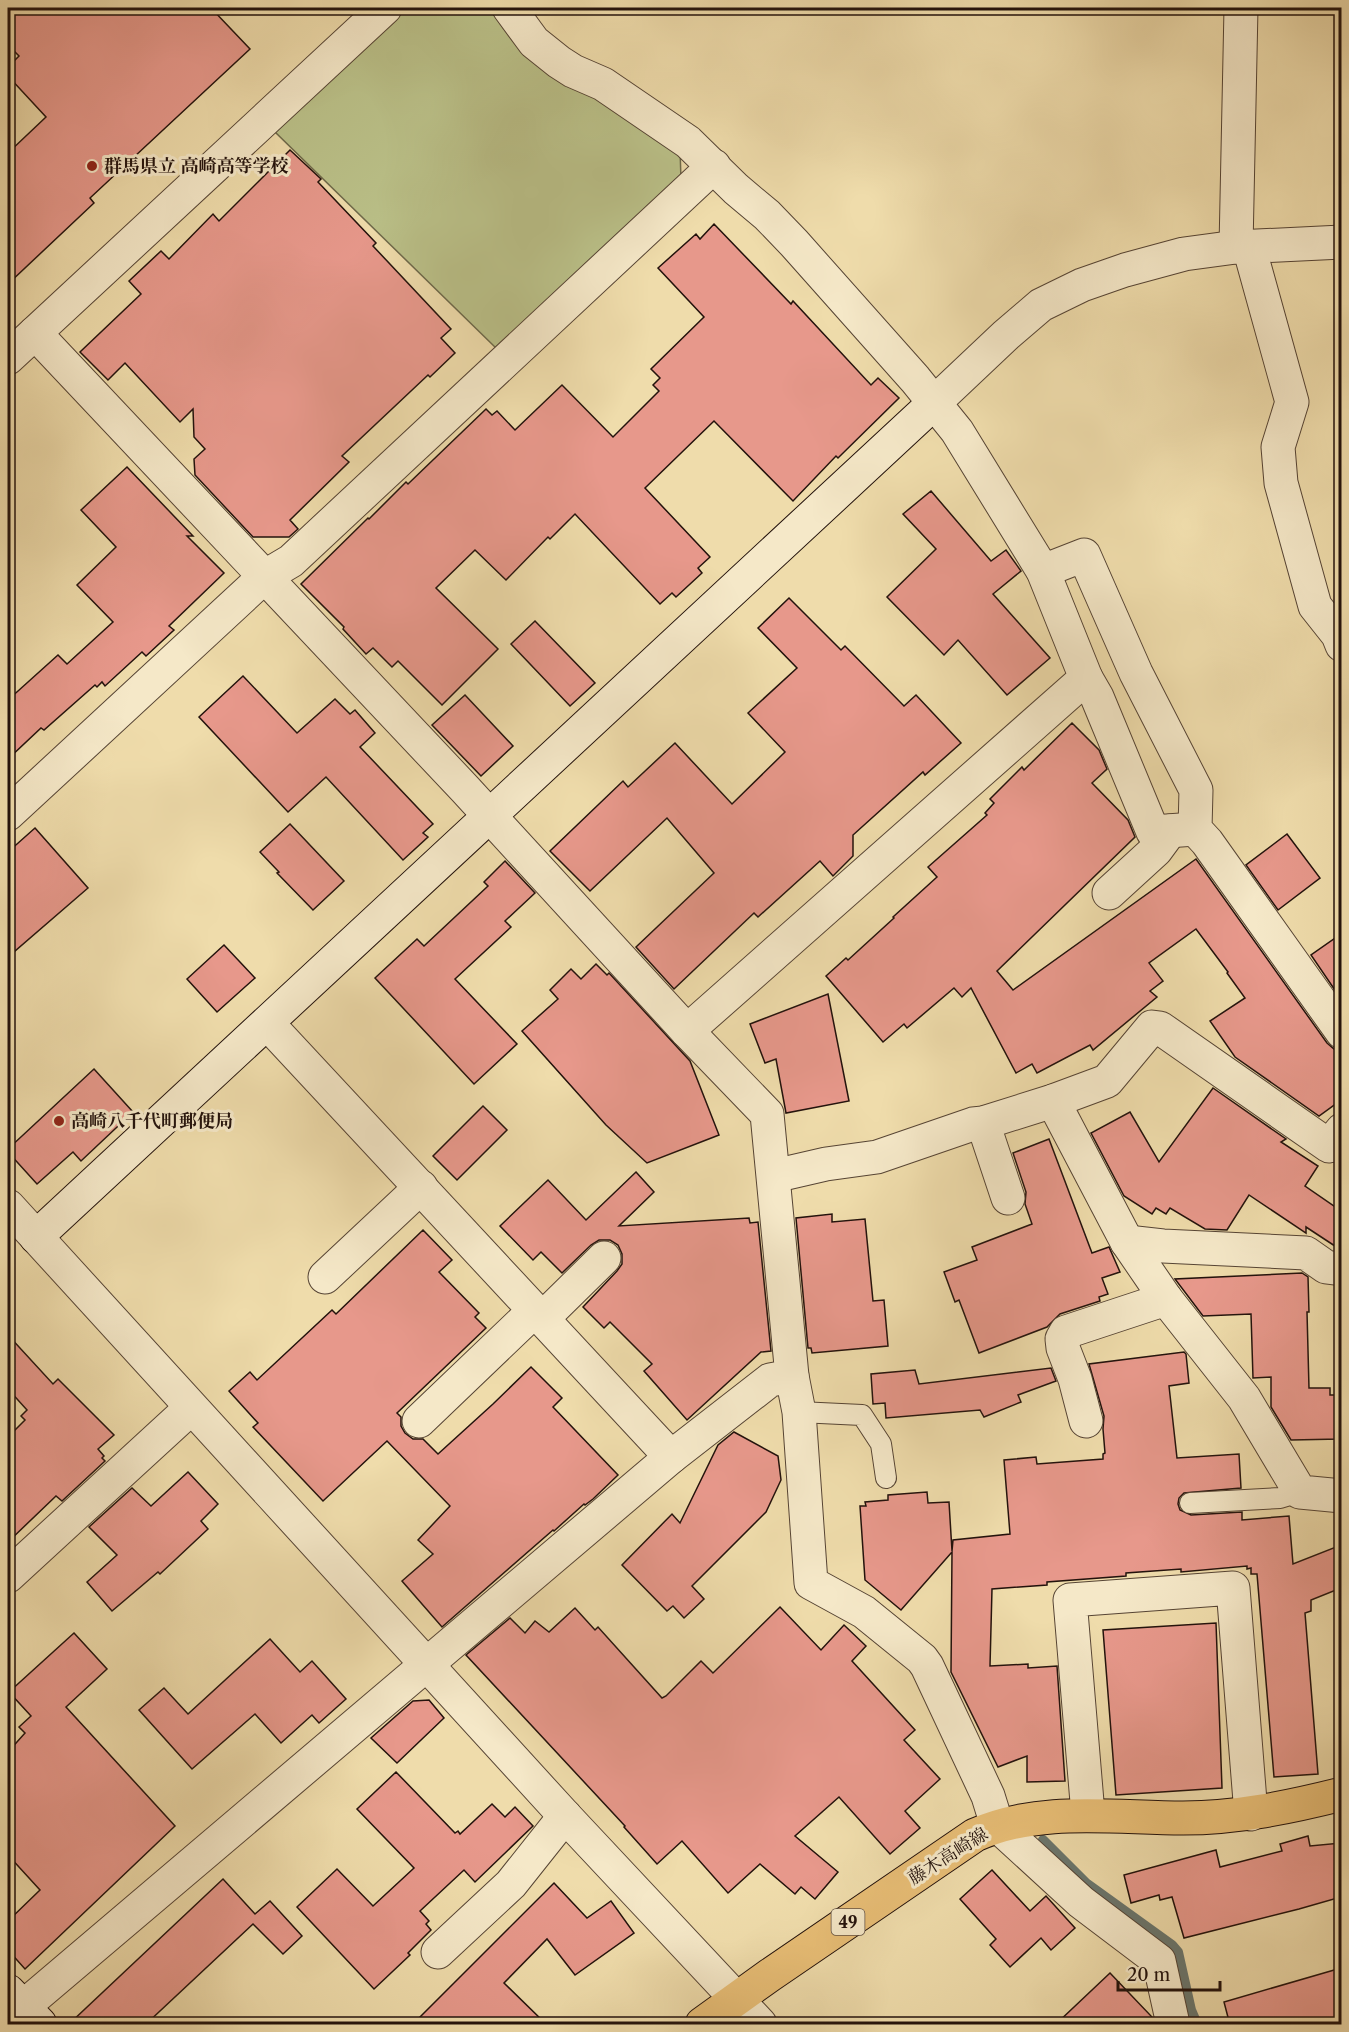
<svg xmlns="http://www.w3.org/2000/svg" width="1349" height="2032" font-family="'Libre Caslon Text','Noto Serif JP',serif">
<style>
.green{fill:#bac088;stroke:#6e694a;stroke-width:1.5}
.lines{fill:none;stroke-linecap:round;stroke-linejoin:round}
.stream{stroke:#6b776e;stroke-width:10}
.building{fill:#e7988b;stroke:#23120c;stroke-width:1.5}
.lane-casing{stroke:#564434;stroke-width:22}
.street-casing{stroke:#564434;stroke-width:35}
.secondary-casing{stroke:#23120c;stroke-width:35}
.primary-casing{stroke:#23120c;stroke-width:35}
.lane{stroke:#f5e8c8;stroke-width:20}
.street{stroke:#f5e8c8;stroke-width:33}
.secondary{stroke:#f5e8c8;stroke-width:33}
.primary{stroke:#e8be76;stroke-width:33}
.poi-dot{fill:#8f2418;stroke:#f5e8c8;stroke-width:2}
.labels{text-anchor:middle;stroke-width:6;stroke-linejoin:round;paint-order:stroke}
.shield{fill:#f5e8c8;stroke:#625244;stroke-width:1.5}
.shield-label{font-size:16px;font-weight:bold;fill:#23120c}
.poi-label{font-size:18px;font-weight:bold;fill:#23120c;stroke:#f5e8c8;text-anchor:start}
.street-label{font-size:18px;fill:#23120c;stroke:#f5e8c8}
</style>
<rect width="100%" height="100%" fill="#efdcab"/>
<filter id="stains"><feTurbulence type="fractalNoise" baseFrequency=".00333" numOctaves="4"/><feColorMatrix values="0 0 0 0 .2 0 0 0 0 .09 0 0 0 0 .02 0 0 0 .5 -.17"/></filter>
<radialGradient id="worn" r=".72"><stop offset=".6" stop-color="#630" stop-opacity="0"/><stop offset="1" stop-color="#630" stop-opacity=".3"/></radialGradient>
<polygon class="green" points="407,8 494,8 680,149 681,180 497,349 274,131"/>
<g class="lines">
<polyline class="stream" points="1043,1840 1086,1883 1172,1945 1178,1952 1191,2010 1197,2024"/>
</g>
<g class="building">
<polygon points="8,8 211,8 250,49 90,198 94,203 8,284 8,153 46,117 8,76 8,67 19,56 8,45"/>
<polygon points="290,150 321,179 318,182 376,243 373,246 451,329 441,338 455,353 430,377 428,375 342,456 349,462 290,520 298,529 289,537 253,537 195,475 194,459 205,449 194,437 193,409 180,422 125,363 108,380 80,352 141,294 129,281 161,251 169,259 213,214 219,221"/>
<polygon points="714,224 791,304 793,301 871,385 878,378 899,398 838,458 836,456 793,501 714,421 645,488 710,557 698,568 702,573 676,597 672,593 660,604 575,514 550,539 548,537 506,580 475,550 436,588 498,649 442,705 398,661 392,667 373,648 366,654 343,629 344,627 301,584 368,518 369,519 406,482 408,484 486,409 492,415 497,411 515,430 562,385 613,437 659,391 653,385 660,378 651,369 704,317 658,268 696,234 700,239"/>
<polygon points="127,467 193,536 187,536 224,573 169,626 174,630 146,656 142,652 105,686 102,682 97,687 95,685 44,730 41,728 8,759 8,700 58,655 67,664 113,622 77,585 116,547 81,510"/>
<polygon points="931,491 991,561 1006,550 1021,571 993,594 1050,658 1007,695 958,640 944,655 887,597 936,549 903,514"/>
<polygon points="789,598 841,650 845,646 904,706 916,695 961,743 925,775 923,772 853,835 853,856 833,876 820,861 758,917 754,913 674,989 636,947 714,873 667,818 590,891 550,851 623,781 628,787 675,743 732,804 785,752 748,713 797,668 758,628"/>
<polygon points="535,621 595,683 570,706 511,644"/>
<polygon points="243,676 297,733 335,699 350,714 355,710 375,733 360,747 433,824 423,833 428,837 403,860 326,777 288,812 199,717"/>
<polygon points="465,695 513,746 481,776 432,725"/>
<polygon points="1072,723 1099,750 1107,769 1092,783 1128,820 1135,837 997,971 1013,990 1196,859 1327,1043 1334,1049 1341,1050 1341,1100 1319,1116 1235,1057 1210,1021 1245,998 1227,973 1228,972 1196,929 1149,963 1163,981 1150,991 1157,997 1093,1050 1090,1045 1037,1073 1032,1064 1016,1073 971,988 962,997 954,988 907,1028 904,1024 883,1042 826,976 846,958 848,960 894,918 893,917 937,877 928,867 987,815 985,813 994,803 990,799 1022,767 1024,770"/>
<polygon points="290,824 344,881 313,910 277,873 279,872 260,852"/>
<polygon points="35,828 88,888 8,957 8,852"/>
<polygon points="1287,834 1320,878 1278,910 1246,865"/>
<polygon points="505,861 535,893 505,921 511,927 455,979 517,1044 474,1084 375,978 417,939 424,946 488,886 484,882"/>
<polygon points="1341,934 1341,999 1311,955"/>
<polygon points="224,945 255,978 217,1012 187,979"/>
<polygon points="596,964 607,975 609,973 690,1061 719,1135 647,1163 606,1125 522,1031 558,999 550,990 571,969 581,979"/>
<polygon points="828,994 849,1101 786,1113 776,1059 765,1063 750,1024"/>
<polygon points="94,1069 133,1112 81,1161 73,1152 37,1184 8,1152 8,1149"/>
<polygon points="1213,1088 1286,1139 1281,1142 1318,1166 1305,1186 1341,1211 1341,1250 1306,1227 1306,1233 1249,1195 1227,1230 1205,1229 1170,1208 1166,1214 1156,1208 1152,1214 1124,1196 1091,1133 1130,1112 1159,1162"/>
<polygon points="483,1106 507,1130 457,1180 433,1156"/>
<polygon points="1049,1139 1092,1253 1109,1247 1120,1272 1102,1278 1108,1294 1099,1297 1100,1301 1060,1314 1047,1327 979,1353 959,1300 955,1302 944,1272 977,1260 972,1247 1032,1224 1025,1204 1026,1192 1013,1153"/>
<polygon points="636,1172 654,1192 619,1226 749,1218 750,1223 758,1222 771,1351 761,1352 687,1420 644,1371 652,1364 610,1322 604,1328 583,1307 617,1271 622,1264 622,1254 618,1245 610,1240 599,1240 591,1245 562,1273 541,1252 533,1260 500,1226 548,1180 586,1220"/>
<polygon points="832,1214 832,1222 865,1219 873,1301 884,1300 888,1346 812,1353 811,1348 808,1348 796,1218"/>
<polygon points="423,1230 452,1260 439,1272 479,1313 475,1317 486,1328 397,1413 401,1417 401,1426 405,1433 413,1439 423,1439 438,1454 493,1404 531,1367 562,1398 553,1407 618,1475 593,1499 585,1505 584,1504 554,1531 553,1530 442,1627 402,1581 433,1554 418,1540 450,1506 387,1441 323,1501 253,1427 258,1423 229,1391 250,1372 257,1380 332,1310 336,1314"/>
<polygon points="1302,1273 1308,1277 1309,1312 1307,1312 1309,1388 1330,1388 1330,1395 1340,1395 1340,1439 1291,1440 1271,1407 1271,1377 1253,1378 1251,1314 1203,1316 1175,1279"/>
<polygon points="8,1335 53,1384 58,1379 114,1435 98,1449 104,1456 102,1458 105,1461 62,1501 56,1496 8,1542 8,1437 25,1420 21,1416 27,1410 8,1389"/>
<polygon points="1184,1352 1186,1354 1189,1383 1169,1386 1177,1458 1239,1454 1241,1488 1184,1493 1179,1498 1178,1504 1180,1510 1191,1515 1242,1512 1242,1520 1289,1516 1293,1564 1341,1545 1341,1588 1311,1600 1311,1611 1305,1613 1318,1774 1274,1777 1257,1574 1251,1574 1251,1568 1247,1569 1247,1566 1181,1572 1181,1569 1126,1573 1126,1576 1047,1582 1047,1585 992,1589 990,1666 1028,1664 1028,1668 1057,1666 1065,1781 1027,1782 1027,1756 998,1767 951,1672 952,1552 901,1610 865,1580 860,1506 866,1506 865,1502 888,1500 888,1495 927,1492 928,1503 949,1502 952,1551 953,1540 1010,1534 1004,1460 1036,1457 1037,1464 1103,1459 1103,1454 1105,1453 1103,1429 1104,1416 1089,1364"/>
<polygon points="1051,1368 1056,1381 1018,1395 1021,1402 984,1417 980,1410 886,1418 885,1403 873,1404 871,1374 915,1370 919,1384"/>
<polygon points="734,1432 778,1456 781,1480 766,1512 692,1586 704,1599 684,1618 673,1606 667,1611 622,1565 672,1514 680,1523 718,1445"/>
<polygon points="188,1472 218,1504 201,1521 208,1529 160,1574 158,1572 112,1611 87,1582 117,1555 89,1527 132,1488 151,1506"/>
<polygon points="780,1607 821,1650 844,1625 866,1646 852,1661 915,1730 904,1740 940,1779 905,1811 920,1828 890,1854 839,1797 795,1836 838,1872 815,1899 801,1887 795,1894 760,1864 728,1893 682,1841 657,1864 624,1827 625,1826 466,1655 510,1618 525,1633 535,1621 549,1632 575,1608 595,1630 598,1627 662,1698 666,1696 701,1661 713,1673"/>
<polygon points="1216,1623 1222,1788 1116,1795 1103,1630"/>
<polygon points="74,1633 107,1669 66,1707 175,1826 25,1969 8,1950 8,1921 40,1890 8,1855 8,1752 25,1733 19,1727 31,1716 9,1692"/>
<polygon points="270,1639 300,1672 312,1661 346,1699 319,1723 312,1715 281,1743 255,1714 192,1769 139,1710 164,1688 188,1714"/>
<polygon points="429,1700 444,1718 397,1763 371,1738 413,1701"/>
<polygon points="396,1772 455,1833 458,1831 460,1834 492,1804 505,1817 515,1807 533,1826 475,1882 464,1870 420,1911 429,1921 426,1924 431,1930 408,1953 410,1955 374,1989 297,1907 337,1869 373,1906 414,1868 357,1809"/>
<polygon points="1308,1836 1310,1846 1341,1843 1341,1897 1299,1909 1184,1938 1172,1897 1160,1900 1159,1895 1131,1903 1124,1875 1216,1850 1220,1867 1282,1851 1280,1844"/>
<polygon points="992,1870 1030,1911 1046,1896 1075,1928 1051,1950 1041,1938 1010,1967 990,1945 996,1939 960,1899"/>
<polygon points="223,1879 255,1914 270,1901 302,1936 283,1954 253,1924 145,2025 68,2025"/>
<polygon points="554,1883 587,1918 611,1901 634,1933 575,1975 547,1939 504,1983 547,2025 412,2025"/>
<polygon points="1341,1968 1341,2025 1230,2025 1224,2002"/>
<polygon points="1110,1973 1152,2017 1154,2025 1055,2025"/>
</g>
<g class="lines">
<defs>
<g id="lane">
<polyline points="799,1412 862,1415 881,1444 886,1478"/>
<polyline points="1190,1503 1280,1498 1300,1492"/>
</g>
<g id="street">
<polyline points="509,8 534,42 559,62 573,71 603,84 688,142 736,189 767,215 794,243 915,379 957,431 1043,571 1086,678 687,1031"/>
<polyline points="1236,247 1241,8"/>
<polyline points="1249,247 1292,402 1278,447 1281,483 1315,606 1338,635 1342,645"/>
<polyline points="35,333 465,789 687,1031 767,1114 792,1376 799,1412 811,1583 864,1612 922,1659 927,1666 988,1796 997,1825 1081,1902 1159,1961 1173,2024"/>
<polyline points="8,358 385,8"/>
<polyline points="934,403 1006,335 1041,305 1082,285 1125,270 1184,254 1236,247 1342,242"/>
<polyline points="1043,571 1084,555 1136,673 1196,790 1195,829 1207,842 1342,1032"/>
<polyline points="1086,678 1097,697 1153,832 1195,829"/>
<polyline points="8,814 264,577 291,561 714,166"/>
<polyline points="1109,893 1156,850 1170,831"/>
<polyline points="268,1024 671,1457"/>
<polyline points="1053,1101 1127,1242 1166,1299 1244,1398 1300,1492 1342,1496"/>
<polyline points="983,1123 1008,1198"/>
<polyline points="774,1176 826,1164 877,1157 973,1124 983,1123 1053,1101 1107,1081 1152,1027 1160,1028 1329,1146 1342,1130"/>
<polyline points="8,1206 565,1816 760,2024"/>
<polyline points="1127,1242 1163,1246 1306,1253 1326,1267 1342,1269"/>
<polyline points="325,1277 421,1187"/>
<polyline points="543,1318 604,1258"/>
<polyline points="419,1421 535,1310"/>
<polyline points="1086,1421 1075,1379 1063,1348 1062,1339 1066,1332 1166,1299"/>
<polyline points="8,1576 191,1408"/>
<polyline points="1088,1814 1070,1600 1233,1588 1251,1814"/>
<polyline points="438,1952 511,1884 565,1816"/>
<polyline points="23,2007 671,1457 770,1380 792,1376"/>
</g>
<g id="secondary">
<polyline points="36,1237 934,403"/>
<polyline points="8,1991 40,2024"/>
</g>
<path id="primary" d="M 702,2024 L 770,1975 L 975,1835 C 1040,1806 1114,1818 1183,1818 C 1238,1818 1290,1807 1342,1794"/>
</defs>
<use href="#lane" class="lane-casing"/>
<use href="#street" class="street-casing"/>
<use href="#secondary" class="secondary-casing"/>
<use href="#primary" class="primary-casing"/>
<use href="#lane" class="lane"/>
<use href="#street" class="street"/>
<use href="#secondary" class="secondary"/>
<use href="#primary" class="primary"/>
</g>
<g class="poi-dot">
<circle cx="92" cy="166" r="6"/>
<circle cx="59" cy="1121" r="6"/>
</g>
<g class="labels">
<rect class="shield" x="831.5" y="1909" width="33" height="26" rx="4.5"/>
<g class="shield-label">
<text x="848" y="1928">49</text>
</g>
<g class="poi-label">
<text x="104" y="172">群馬県立 高崎高等学校</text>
<text x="71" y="1127">高崎八千代町郵便局</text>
</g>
<g class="street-label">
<text transform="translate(948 1856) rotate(-32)" y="6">藤木高崎線</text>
</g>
</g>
<rect width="1349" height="2032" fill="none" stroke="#efdcab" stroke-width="30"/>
<rect x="9" y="9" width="1331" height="2014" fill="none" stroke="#23120c" stroke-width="3"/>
<rect x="15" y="15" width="1319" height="2002" fill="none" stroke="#23120c" stroke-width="1.5"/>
<path d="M1118 1981v9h102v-9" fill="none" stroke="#23120c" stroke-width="3"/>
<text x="1127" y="1981" font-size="18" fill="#23120c" stroke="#f5e8c8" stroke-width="4.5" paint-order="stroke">20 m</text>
<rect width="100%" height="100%" filter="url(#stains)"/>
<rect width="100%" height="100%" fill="url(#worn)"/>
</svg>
